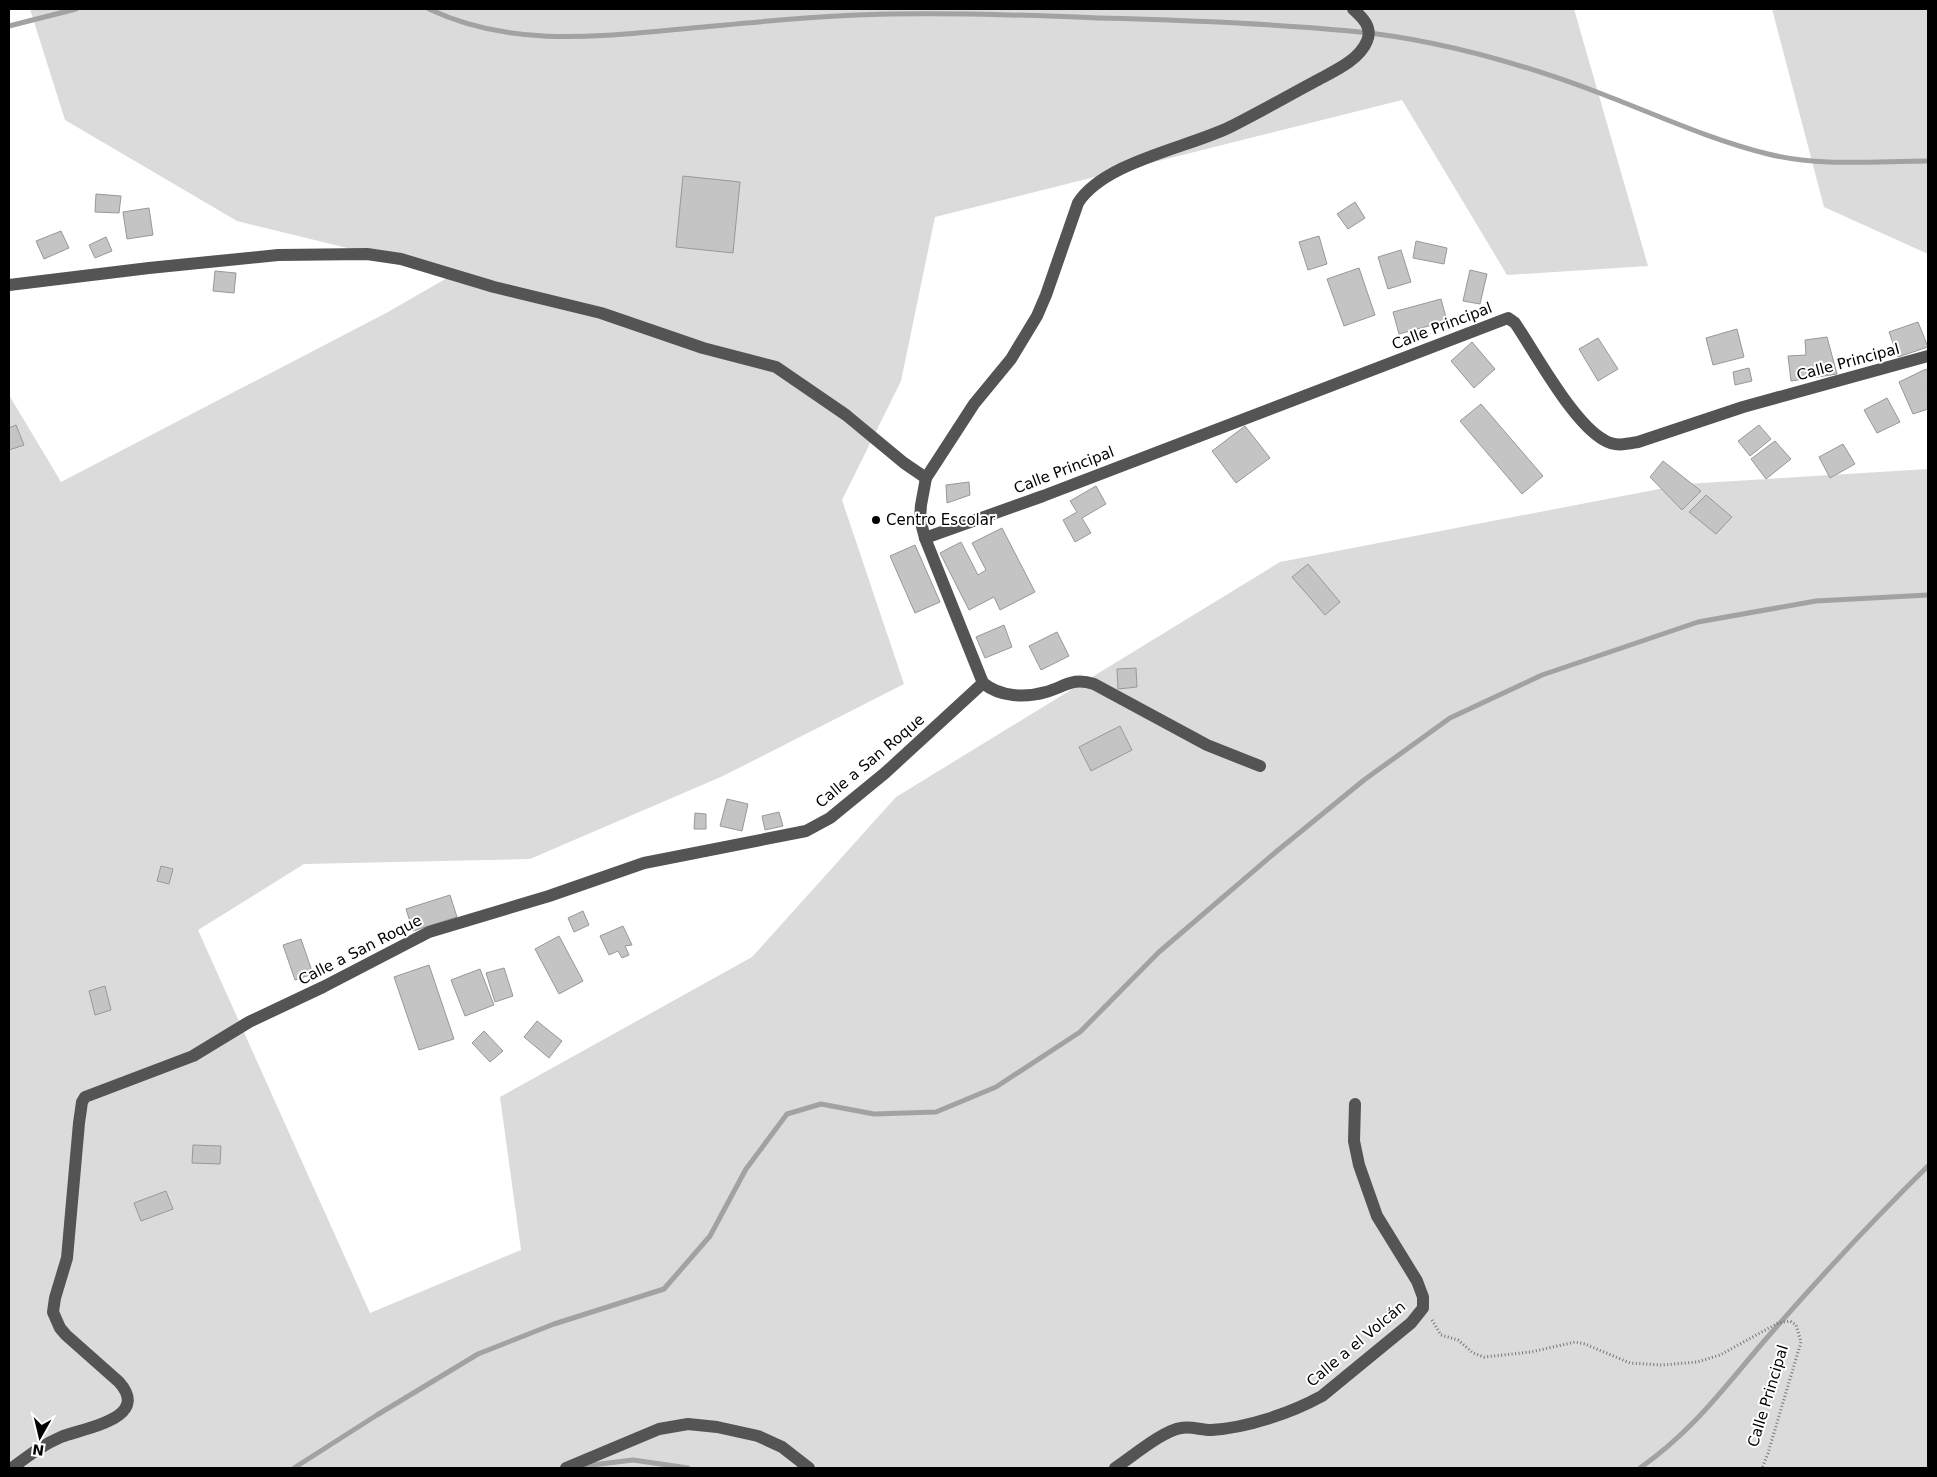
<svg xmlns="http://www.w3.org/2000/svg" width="1937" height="1477" font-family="'DejaVu Sans',sans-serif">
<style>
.green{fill:#dbdbdb}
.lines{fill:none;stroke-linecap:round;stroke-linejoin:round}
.stream{stroke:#a2a2a2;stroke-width:5}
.building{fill:#c4c4c4;stroke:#989898}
.path{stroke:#767676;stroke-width:3;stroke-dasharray:1 2.5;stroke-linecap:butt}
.minor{stroke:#545454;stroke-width:12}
.poi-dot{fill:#000;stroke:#fff;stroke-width:2}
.labels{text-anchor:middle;stroke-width:4;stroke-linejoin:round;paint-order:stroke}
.street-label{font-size:15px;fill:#000;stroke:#fff}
.poi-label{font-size:15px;fill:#000;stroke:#fff;text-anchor:start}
</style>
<rect width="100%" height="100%" fill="#fff"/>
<g class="green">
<polygon points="30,9 1574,9 1648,266 1507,275 1402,100 935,217 901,381 842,500 904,684 723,776 530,859 304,864 198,930 370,1313 521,1250 500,1097 752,957 896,797 1280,562 1685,484 1928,469 1928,1468 9,1468 9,395 61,482 388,312 454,274 237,221 65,120"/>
<polygon points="1772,9 1928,9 1928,254 1824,207"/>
</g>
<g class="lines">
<g class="stream">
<path d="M 429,9 C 513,49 602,36 692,28 C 758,22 824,15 891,14 C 960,13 1029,15 1098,18 C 1182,20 1266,23 1350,31 C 1437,39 1521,63 1602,94 C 1657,115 1711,140 1768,154 C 1820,167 1875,161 1928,161"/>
<polyline points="9,26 76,9"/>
<polyline points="584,1466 633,1460 688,1468"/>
<polyline points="294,1468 377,1415 478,1354 554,1324 664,1289 710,1236 746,1169 787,1114 821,1104 874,1114 936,1112 996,1087 1080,1032 1159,952 1277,851 1364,780 1450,718 1542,675 1698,622 1816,601 1928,595"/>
<path d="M 1640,1468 C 1696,1429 1728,1382 1772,1332 C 1822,1275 1874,1219 1928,1166"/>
</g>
</g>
<g class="building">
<polygon points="683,176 740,182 733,253 676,247"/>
<polygon points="96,194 121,196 119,213 95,212"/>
<polygon points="1355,202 1365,218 1348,229 1337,214"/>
<polygon points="149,208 153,235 127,239 123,212"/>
<polygon points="61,231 69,248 44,259 36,241"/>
<polygon points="1319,236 1327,264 1308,270 1299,242"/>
<polygon points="106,237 112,251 95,258 89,245"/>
<polygon points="1416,241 1447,248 1444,264 1413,258"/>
<polygon points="1401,250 1411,282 1388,289 1378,257"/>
<polygon points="1359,268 1375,315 1344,326 1327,279"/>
<polygon points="1470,270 1487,274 1480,304 1463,301"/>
<polygon points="215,271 236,273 234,293 213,291"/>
<polygon points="1441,299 1447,321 1399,334 1393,312"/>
<polygon points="1918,322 1928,347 1898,357 1889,332"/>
<polygon points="1737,329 1744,357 1713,365 1706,338"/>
<polygon points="1827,337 1837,374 1791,381 1788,356 1806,355 1805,340"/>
<polygon points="1598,338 1618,369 1598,381 1579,349"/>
<polygon points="1472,342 1495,369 1474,388 1451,361"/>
<polygon points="1749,368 1752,381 1735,385 1733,372"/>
<polygon points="1926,369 1928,373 1928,383 1927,384 1928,386 1928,409 1913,414 1899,382"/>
<polygon points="1887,398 1900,422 1877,433 1864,410"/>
<polygon points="1481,404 1543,476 1522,494 1460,421"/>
<polygon points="16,425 24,445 9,450 9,428"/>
<polygon points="1759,425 1771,439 1750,456 1738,441"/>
<polygon points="1245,426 1270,458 1236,483 1212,451"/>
<polygon points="1775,441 1791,459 1766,479 1751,459"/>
<polygon points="1843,444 1855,464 1830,478 1819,457"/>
<polygon points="1663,461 1701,491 1682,510 1650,477"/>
<polygon points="969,482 970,495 947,503 946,485"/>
<polygon points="1096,486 1106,504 1082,518 1091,533 1075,542 1063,520 1077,512 1070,501"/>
<polygon points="1706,495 1732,517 1716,534 1689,512"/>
<polygon points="1002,528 1035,592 1000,610 994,597 969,610 940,553 961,542 978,575 986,570 972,543"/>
<polygon points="915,545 940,602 915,613 890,556"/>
<polygon points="1308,564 1340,602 1325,615 1292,577"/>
<polygon points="1004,625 1012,647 985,658 976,637"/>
<polygon points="1057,632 1069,656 1041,670 1029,646"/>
<polygon points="1136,668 1137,687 1118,689 1117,669"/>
<polygon points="1120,726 1132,750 1091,771 1079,747"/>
<polygon points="727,799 748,804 742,831 720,826"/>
<polygon points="779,812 783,826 765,830 762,816"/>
<polygon points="695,813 706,814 706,829 694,829"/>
<polygon points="161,866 173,869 169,884 157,881"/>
<polygon points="450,895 457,917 413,931 406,909"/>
<polygon points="583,911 589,925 574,932 568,918"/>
<polygon points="623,926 632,945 625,946 629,955 622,958 618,951 609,955 600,936"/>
<polygon points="559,936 583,981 559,994 535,949"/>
<polygon points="301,939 313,974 295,980 283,945"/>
<polygon points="429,965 454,1039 419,1050 394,977"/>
<polygon points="504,968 513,996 495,1002 486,973"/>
<polygon points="480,969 494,1005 465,1016 451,980"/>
<polygon points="105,986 111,1010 95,1015 89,991"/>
<polygon points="537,1021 562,1041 549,1058 524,1037"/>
<polygon points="484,1031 503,1051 490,1062 472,1043"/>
<polygon points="193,1145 221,1146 220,1164 192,1163"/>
<polygon points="166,1191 173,1209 141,1221 134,1203"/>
</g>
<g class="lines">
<polyline class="path" points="1432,1320 1441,1335 1458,1340 1473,1353 1484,1357 1531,1352 1575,1342 1585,1344 1630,1363 1662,1365 1697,1362 1720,1355 1778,1323 1790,1321 1796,1325 1801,1342 1768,1453 1762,1468"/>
<g class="minor">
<polyline points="9,285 149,268 278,255 367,254 401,259 494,287 601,313 703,348 776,367 846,415 904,463 926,478"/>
<path d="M 925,538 L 1043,496 L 1508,318 L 1515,323 C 1536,354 1573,423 1604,440 C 1615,447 1627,444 1638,442 L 1743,407 L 1928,356"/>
<path d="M 983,683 C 1000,697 1025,698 1046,692 C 1066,686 1073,677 1094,684 L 1207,745 L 1260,766"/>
<path d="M 12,1468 C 28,1456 42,1445 61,1437 C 83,1428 152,1419 119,1382 L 66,1335 L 60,1328 L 53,1312 L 55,1298 L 67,1258 L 79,1123 L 82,1102 L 85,1097 L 193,1056 L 249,1022 L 323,987 L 429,932 L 549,896 L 644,863 L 806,831 L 830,818 L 885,773 L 983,683 L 925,538 L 920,519 L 921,505 L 926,478 L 974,404 L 1011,359 L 1037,316 L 1046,295 L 1078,203 C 1104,162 1187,148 1230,127 C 1258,113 1286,97 1314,82 C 1332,72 1359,61 1367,41 C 1373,27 1362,17 1353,9"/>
<polyline points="566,1468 659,1429 688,1424 717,1427 758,1436 782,1447 809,1468"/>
<path d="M 1115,1468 C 1132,1457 1162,1431 1181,1428 C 1191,1426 1201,1430 1211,1430 C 1247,1428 1291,1413 1322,1396 L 1411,1323 L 1423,1308 L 1423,1297 L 1417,1281 L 1377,1216 L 1359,1165 L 1354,1141 L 1355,1104"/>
</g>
</g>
<circle class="poi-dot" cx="876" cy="520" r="5"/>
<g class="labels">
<g class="street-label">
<text transform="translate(1442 326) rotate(-21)" y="5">Calle Principal</text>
<text transform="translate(1848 362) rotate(-15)" y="5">Calle Principal</text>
<text transform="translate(1064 470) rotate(-21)" y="5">Calle Principal</text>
<text transform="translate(870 761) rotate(-40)" y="5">Calle a San Roque</text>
<text transform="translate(360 950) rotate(-27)" y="5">Calle a San Roque</text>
<text transform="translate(1356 1344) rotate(-40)" y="5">Calle a el Volcán</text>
<text transform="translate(1768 1396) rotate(-73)" y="5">Calle Principal</text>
</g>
<g class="poi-label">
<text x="886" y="525">Centro Escolar</text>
</g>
</g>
<rect width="1937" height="1477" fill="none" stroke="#000000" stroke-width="20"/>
<g transform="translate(40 1437) rotate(188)" stroke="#ffffff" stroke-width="4" paint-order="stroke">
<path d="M0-4L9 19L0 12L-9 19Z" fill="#000000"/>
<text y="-8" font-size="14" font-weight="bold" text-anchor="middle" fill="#000000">N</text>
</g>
</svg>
